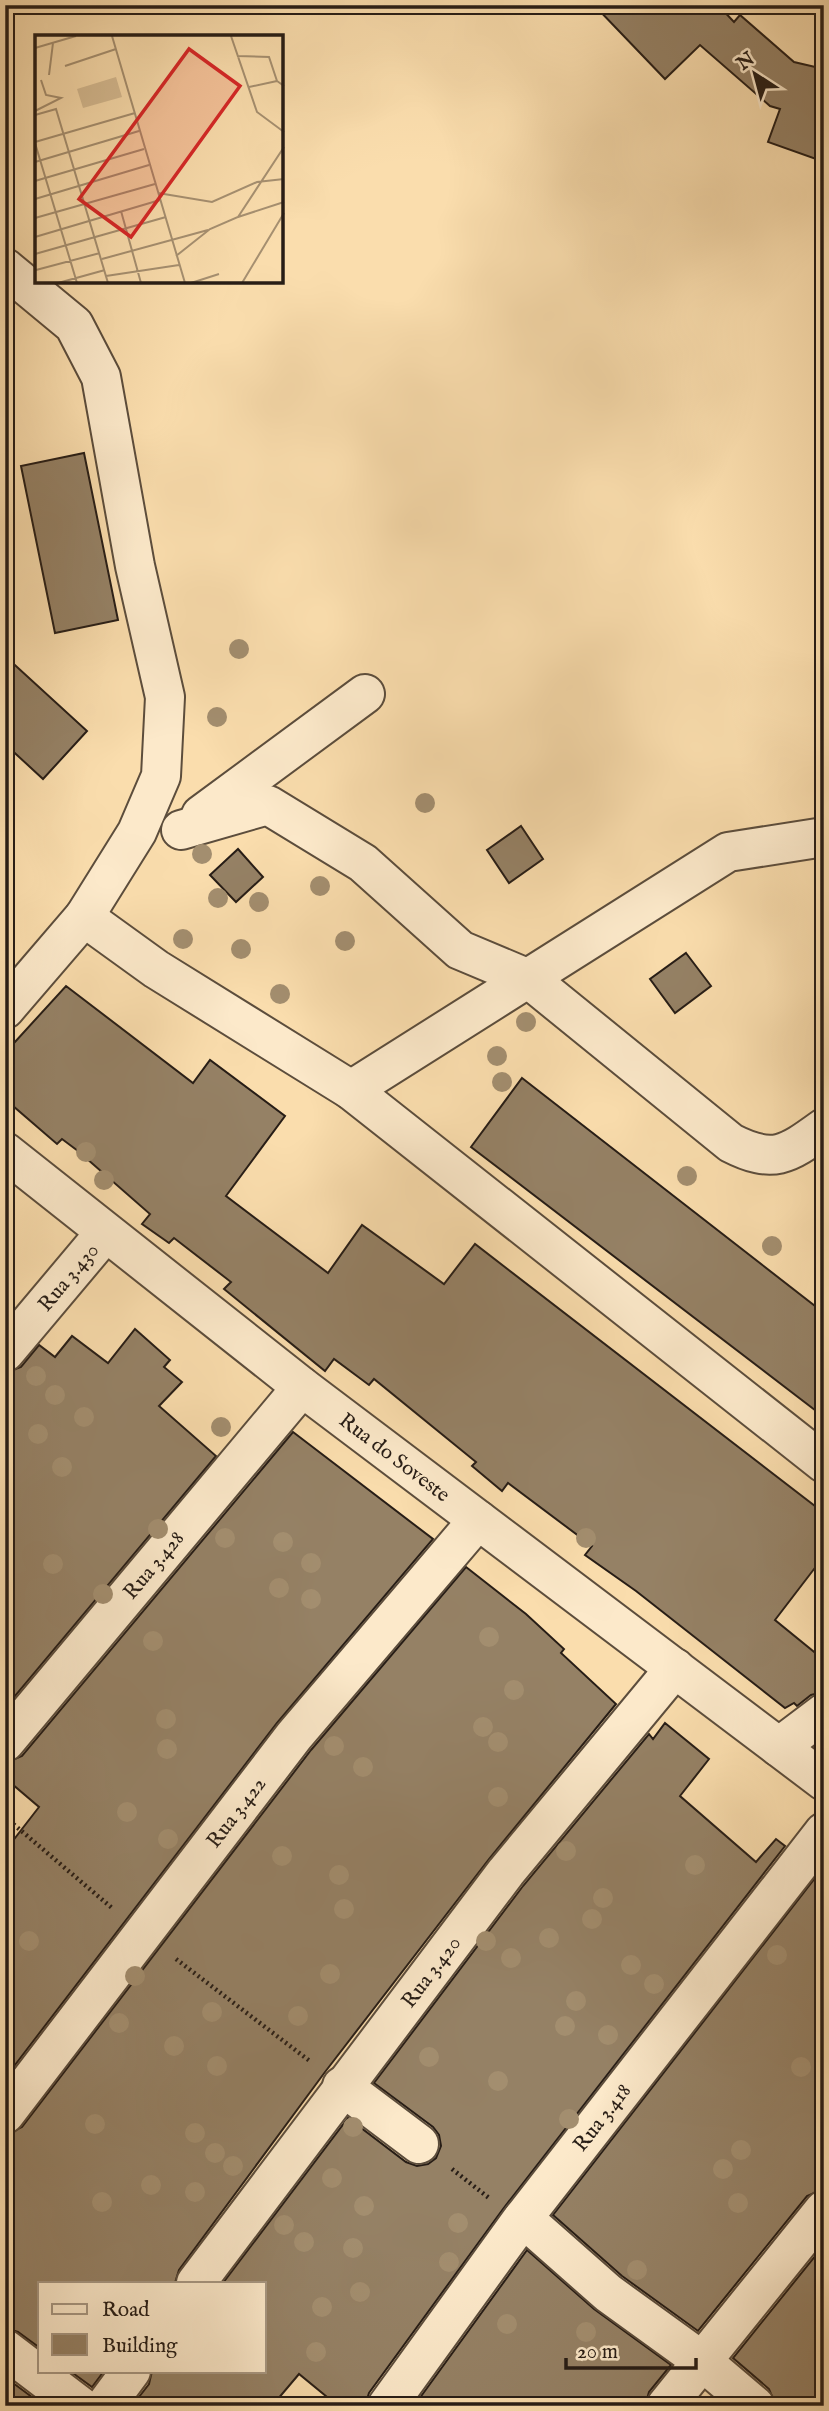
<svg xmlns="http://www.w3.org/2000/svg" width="829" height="2411" font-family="'IM FELL English',serif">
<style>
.building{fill:#958165;stroke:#271d16;stroke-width:2}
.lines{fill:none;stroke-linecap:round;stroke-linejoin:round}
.minor-casing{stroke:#5c4d3c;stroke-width:42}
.path{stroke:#271d16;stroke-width:4.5;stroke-dasharray:2 3.5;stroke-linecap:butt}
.minor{stroke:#fce9ca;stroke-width:38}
.tree{fill:#a38e6f}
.labels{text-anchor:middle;stroke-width:6;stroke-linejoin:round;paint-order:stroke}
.street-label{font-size:21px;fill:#271d16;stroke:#fce9ca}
.inset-road{fill:none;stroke:#a69071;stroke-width:2}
.view{fill:#d62828;fill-opacity:0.15;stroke:#d62828;stroke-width:3.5}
.inset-edge{fill:none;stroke:#271d16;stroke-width:3.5}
</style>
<rect width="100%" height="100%" fill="#faddad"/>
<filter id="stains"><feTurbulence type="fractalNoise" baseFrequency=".00286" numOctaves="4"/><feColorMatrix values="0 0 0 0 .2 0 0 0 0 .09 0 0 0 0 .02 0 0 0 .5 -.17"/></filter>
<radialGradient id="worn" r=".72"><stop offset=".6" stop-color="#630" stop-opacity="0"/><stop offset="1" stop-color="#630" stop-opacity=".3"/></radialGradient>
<g class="building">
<polygon points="594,5 718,5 734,22 740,15 794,62 824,69 824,137 816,159 768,142 780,109 770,106 700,45 665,79"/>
<polygon points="84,453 118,620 55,633 21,466"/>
<polygon points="5,656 87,731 43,779 5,744"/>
<polygon points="521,826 543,859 509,883 487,850"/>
<polygon points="238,849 263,877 236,902 210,875"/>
<polygon points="686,953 711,986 675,1013 650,979"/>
<polygon points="66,986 193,1083 210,1060 285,1116 226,1196 328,1273 362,1225 444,1284 475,1244 824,1513 824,1556 775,1620 824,1660 824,1692 811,1695 797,1706 794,1703 785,1708 636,1591 585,1555 592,1546 508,1483 502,1491 472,1466 476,1462 374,1379 369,1385 334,1359 325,1371 224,1289 231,1282 174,1238 169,1243 142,1224 150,1214 78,1151 62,1139 57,1144 5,1099 14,1043"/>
<polygon points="522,1078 824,1313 824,1417 471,1147"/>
<polygon points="135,1329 170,1360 164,1367 182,1382 159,1406 216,1456 5,1708 5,1373 21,1367 39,1345 55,1357 72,1336 108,1363"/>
<polygon points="293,1432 433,1539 277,1723 5,2078 5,1851 39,1807 5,1778 5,1763 22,1756"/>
<polygon points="466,1567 526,1614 564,1649 561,1653 616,1704 489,1859 325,2072 179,2270 175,2283 40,2283 40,2348 18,2332 5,2328 5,2135 22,2127 311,1750"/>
<polygon points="665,1723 709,1759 680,1796 756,1862 776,1839 785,1846 503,2209 369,2393 365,2406 338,2406 299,2374 272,2406 132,2406 149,2384 152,2371 264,2371 264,2283 223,2283 348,2118 406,2162 417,2166 428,2164 436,2158 441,2146 439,2135 433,2127 374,2083 523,1886 649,1734 653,1739"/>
<polygon points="819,1873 824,1877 824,2189 807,2196 698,2331 622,2276 553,2215"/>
<polygon points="824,2245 824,2406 776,2406 769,2389 733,2358"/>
<polygon points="527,2250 594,2309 671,2365 649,2392 645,2406 414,2406"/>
<polygon points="70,2371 104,2371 92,2387"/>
<polygon points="5,2377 44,2406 5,2406"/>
</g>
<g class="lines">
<defs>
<g id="minor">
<polyline points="5,268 74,325 101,377 135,566 165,697 161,776 137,832 84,917"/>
<polyline points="201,815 365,694"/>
<path d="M 181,830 L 268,805 L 363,863 L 460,950 L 529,979 L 731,1143 C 774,1165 788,1154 824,1128"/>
<polyline points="5,1009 84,917 156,969 351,1090 824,1463"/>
<polyline points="351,1090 728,852 824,837"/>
<path id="s1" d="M 5,1152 L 302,1387 L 824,1781"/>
<path id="s2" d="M 5,1352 L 105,1233"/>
<path id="s3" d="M 5,1742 L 302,1387"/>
<polyline points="779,1747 824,1713"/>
<polyline points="342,2086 419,2144"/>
<path id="s4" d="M 5,2114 L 294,1736 L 478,1520"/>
<polyline points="523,2218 608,2293 702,2361 755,2406"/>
<path id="s5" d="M 196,2283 L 506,1872 L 675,1668"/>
<polyline points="5,2349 80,2406"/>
<polyline points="105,2406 131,2371"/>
<path id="s6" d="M 387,2406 L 520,2222 L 824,1832"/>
<polyline points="666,2406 824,2210"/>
</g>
</defs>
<use href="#minor" class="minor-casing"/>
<g class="path">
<polyline points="5,1817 112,1908"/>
<polyline points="176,1959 311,2062"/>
<polyline points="452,2169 489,2198"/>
</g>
<use href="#minor" class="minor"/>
</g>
<g class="tree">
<circle cx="239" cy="649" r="10"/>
<circle cx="217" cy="717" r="10"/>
<circle cx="425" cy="803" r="10"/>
<circle cx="202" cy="854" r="10"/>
<circle cx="320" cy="886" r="10"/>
<circle cx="218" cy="898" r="10"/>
<circle cx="259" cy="902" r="10"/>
<circle cx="183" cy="939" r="10"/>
<circle cx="345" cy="941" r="10"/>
<circle cx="241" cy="949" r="10"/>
<circle cx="280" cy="994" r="10"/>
<circle cx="526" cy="1022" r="10"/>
<circle cx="497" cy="1056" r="10"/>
<circle cx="502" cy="1082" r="10"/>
<circle cx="86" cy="1152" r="10"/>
<circle cx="687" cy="1176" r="10"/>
<circle cx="104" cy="1180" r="10"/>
<circle cx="772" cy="1246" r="10"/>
<circle cx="36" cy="1376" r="10"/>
<circle cx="55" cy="1395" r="10"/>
<circle cx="84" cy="1417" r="10"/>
<circle cx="221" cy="1427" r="10"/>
<circle cx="38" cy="1434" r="10"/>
<circle cx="62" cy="1467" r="10"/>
<circle cx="158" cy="1529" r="10"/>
<circle cx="225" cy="1538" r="10"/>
<circle cx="586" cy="1538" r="10"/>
<circle cx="283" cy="1542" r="10"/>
<circle cx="311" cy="1563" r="10"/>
<circle cx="53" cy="1564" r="10"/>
<circle cx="279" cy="1588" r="10"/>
<circle cx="103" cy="1594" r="10"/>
<circle cx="311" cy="1599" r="10"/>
<circle cx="489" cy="1637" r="10"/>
<circle cx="153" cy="1641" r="10"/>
<circle cx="514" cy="1690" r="10"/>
<circle cx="166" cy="1719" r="10"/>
<circle cx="483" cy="1727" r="10"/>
<circle cx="498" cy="1742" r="10"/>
<circle cx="334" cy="1746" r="10"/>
<circle cx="167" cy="1749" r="10"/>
<circle cx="363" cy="1767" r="10"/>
<circle cx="498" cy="1797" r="10"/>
<circle cx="127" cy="1812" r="10"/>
<circle cx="168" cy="1839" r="10"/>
<circle cx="566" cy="1851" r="10"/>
<circle cx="282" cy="1856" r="10"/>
<circle cx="695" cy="1865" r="10"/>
<circle cx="339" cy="1875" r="10"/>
<circle cx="603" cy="1898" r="10"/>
<circle cx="344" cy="1909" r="10"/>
<circle cx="592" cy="1919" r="10"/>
<circle cx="549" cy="1938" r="10"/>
<circle cx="29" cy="1941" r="10"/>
<circle cx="486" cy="1941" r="10"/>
<circle cx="777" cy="1955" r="10"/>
<circle cx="511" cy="1958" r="10"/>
<circle cx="631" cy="1965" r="10"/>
<circle cx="330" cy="1974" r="10"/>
<circle cx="135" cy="1976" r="10"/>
<circle cx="654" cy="1984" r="10"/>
<circle cx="576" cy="2001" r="10"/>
<circle cx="212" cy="2012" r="10"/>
<circle cx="298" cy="2016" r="10"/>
<circle cx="119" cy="2023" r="10"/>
<circle cx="565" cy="2026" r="10"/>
<circle cx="608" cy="2035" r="10"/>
<circle cx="174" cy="2046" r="10"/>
<circle cx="429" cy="2057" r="10"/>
<circle cx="217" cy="2066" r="10"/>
<circle cx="801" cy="2067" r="10"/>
<circle cx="498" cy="2081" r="10"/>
<circle cx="569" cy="2119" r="10"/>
<circle cx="95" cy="2124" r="10"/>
<circle cx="353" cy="2127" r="10"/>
<circle cx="195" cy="2133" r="10"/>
<circle cx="741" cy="2150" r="10"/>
<circle cx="215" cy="2153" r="10"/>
<circle cx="233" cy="2166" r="10"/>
<circle cx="723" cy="2169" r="10"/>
<circle cx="332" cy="2178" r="10"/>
<circle cx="151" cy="2185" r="10"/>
<circle cx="195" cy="2192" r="10"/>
<circle cx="102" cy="2202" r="10"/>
<circle cx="738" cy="2203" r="10"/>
<circle cx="364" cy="2206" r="10"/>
<circle cx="458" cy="2223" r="10"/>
<circle cx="284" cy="2225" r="10"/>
<circle cx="304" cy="2242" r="10"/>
<circle cx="353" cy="2248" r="10"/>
<circle cx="449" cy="2262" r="10"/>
<circle cx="637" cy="2270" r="10"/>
<circle cx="360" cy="2292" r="10"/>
<circle cx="322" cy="2307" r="10"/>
<circle cx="507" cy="2324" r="10"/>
<circle cx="586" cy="2332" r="10"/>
<circle cx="316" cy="2352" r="10"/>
</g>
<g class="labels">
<g class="street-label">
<text dy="7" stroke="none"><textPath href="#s2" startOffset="98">Rua 3.430</textPath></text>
<text dy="7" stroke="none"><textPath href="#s1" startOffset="495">Rua do Soveste</textPath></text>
<text dy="7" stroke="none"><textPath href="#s3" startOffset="231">Rua 3.428</textPath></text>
<text dy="7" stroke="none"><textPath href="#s4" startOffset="380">Rua 3.422</textPath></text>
<text dy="7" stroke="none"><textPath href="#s5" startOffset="390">Rua 3.420</textPath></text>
<text dy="7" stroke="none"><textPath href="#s6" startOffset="360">Rua 3.418</textPath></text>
</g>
</g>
<g transform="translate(35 35)">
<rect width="248" height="248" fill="#faddad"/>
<path d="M 81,42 L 87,62 L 48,73 L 42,54 Z" fill="#d6bc93"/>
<path class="inset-road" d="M 77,1 L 150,248M 196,1 L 222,77 L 249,97M 0,13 L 41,1M 202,21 L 234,22 L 242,46 L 249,51M 30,31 L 81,14M 14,40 L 18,8M 214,52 L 242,46M 0,76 L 26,63 L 11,60 L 6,45M 0,80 L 21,74 L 73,248M 0,107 L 100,78M 0,108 L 42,248M 0,127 L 104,96M 0,146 L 109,114M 123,158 L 177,167 L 222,147 L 249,144M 0,164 L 114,130M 86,176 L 106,248M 203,182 L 249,167M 0,183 L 120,149M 0,202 L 125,165M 0,219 L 131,182M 141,221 L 175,194 L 203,182 L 249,112M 67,224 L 173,195M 1,235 L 65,218M 71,241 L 144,230M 23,248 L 70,235M 156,248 L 184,239M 207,248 L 249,178"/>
<path class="view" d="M 154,14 L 205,51 L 96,202 L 44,164 Z"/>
<rect width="248" height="248" class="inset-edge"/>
</g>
<rect width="829" height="2411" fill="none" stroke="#faddad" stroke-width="28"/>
<rect x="7" y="7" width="815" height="2397" fill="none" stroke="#271d16" stroke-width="3.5"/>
<rect x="14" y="14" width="801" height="2383" fill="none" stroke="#271d16" stroke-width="2"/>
<rect x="38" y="2282" width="228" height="91" fill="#fce9ca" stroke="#a79782" stroke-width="2"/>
<rect x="52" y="2304" width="35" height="10" fill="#fce9ca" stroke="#a79782" stroke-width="2"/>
<text x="102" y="2316" font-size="21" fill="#271d16">Road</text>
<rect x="52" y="2334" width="35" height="21" fill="#958165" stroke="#a79782" stroke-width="2"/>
<text x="102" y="2352" font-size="21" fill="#271d16">Building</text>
<g transform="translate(755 74) rotate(324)" stroke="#fce9ca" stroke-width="5" paint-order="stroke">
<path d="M0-5L12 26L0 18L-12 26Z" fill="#271d16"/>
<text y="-10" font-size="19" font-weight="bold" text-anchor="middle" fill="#271d16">N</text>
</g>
<path d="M566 2358v10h130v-10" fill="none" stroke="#271d16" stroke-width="3.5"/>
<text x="577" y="2358" font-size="21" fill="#271d16" stroke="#fce9ca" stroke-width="5" paint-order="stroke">20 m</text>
<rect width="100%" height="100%" filter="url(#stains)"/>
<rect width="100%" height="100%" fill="url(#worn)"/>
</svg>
